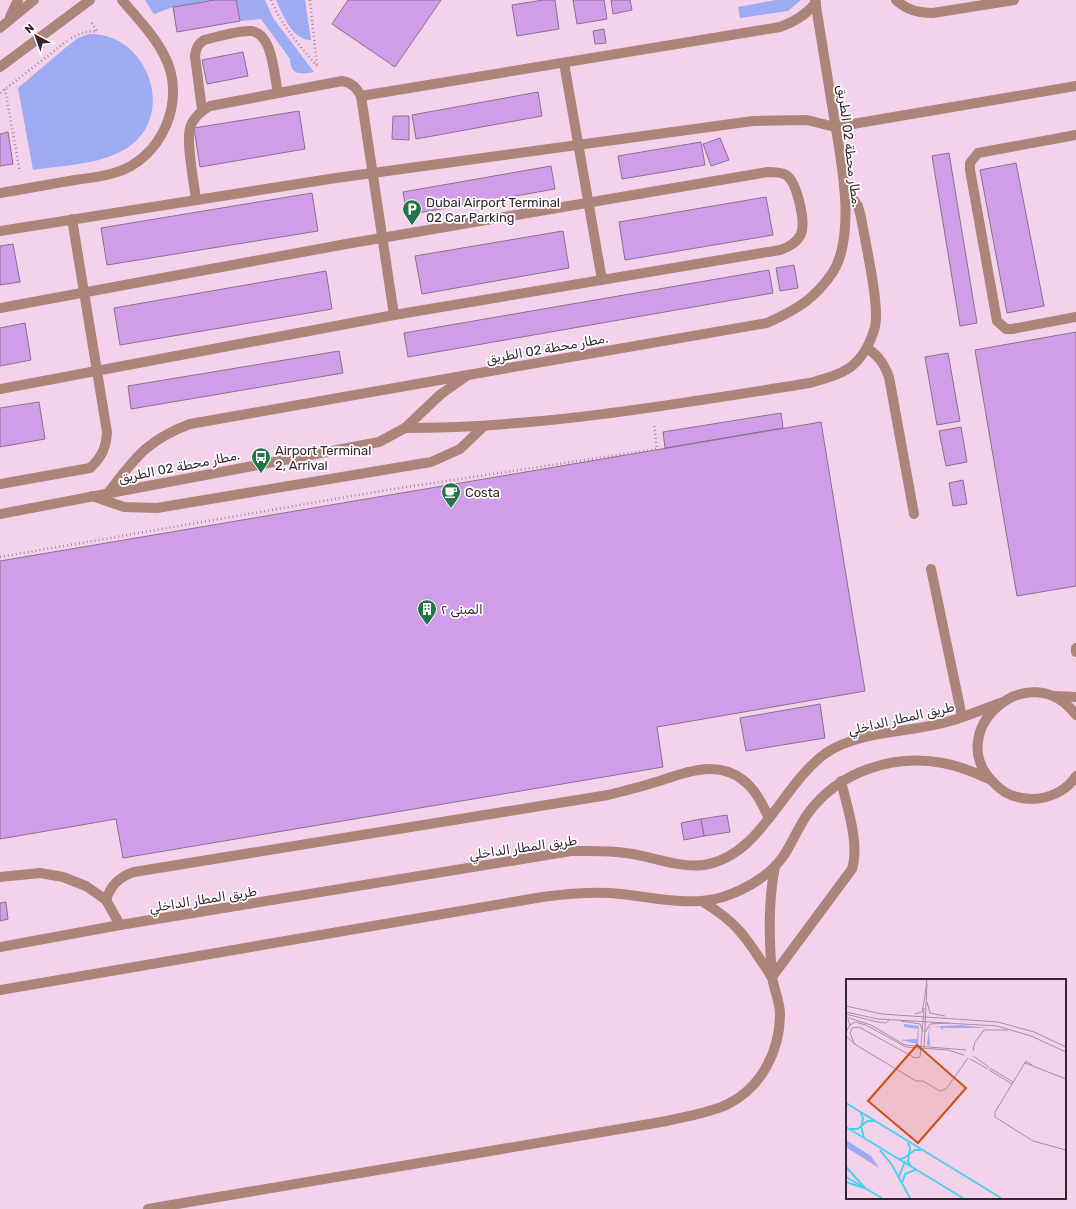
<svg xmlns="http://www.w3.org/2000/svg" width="1076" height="1209" font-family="Rubik,Cairo,sans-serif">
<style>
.green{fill:#9cabf2}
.building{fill:#d19de9;stroke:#85718f}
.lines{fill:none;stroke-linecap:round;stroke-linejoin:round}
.path{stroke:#a2899c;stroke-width:2.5;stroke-dasharray:1 3;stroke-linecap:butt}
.service{stroke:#ad8479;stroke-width:10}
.tertiary{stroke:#ad8479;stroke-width:10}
.labels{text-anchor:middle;stroke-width:3.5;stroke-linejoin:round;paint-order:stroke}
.street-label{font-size:13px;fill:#332630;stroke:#fff}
.poi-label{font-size:13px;fill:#332630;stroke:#fff;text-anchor:start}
.inset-river{fill:none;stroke:#4cd1ed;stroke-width:2}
.inset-road{fill:none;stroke:#a78da1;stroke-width:1}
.view{fill:#cd5111;fill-opacity:0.15;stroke:#cd5111;stroke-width:2}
.inset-edge{fill:none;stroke:#332630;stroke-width:2}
</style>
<rect width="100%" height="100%" fill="#f5d2ec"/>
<g class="green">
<polygon points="145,0 215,0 173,7 154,14"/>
<path d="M 236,0 L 265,0 L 273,18 L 314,72 C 301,75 290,75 290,59 L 261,19 L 240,21 Z"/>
<path d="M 276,0 L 305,0 L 311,40 C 292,40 283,15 276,0 Z"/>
<polygon points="776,0 801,0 788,11 740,18 738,7"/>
<path d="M 89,34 C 146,32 177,112 130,146 C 103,165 65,165 33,170 L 18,88 L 70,44 L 78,38 Z"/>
</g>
<g class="building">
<polygon points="215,0 236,0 240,21 177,32 173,7"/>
<polygon points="348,0 441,0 395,67 332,24"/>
<polygon points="543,0 555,0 559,29 517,36 512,5"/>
<polygon points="573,0 604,0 607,19 577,24"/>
<polygon points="611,0 630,0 632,10 613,14"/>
<polygon points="604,29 606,43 595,44 593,31"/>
<polygon points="243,52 248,76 207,84 202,60"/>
<polygon points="538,92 542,116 416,139 412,115"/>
<polygon points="299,111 305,149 200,167 194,128"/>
<polygon points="393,116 409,116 409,140 392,139"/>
<polygon points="8,132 13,164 0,166 0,134"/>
<polygon points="720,138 729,160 711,166 703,144"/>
<polygon points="701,142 705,165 622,179 618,156"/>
<polygon points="949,153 977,323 960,326 932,156"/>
<polygon points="1016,163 1044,306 1007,313 980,170"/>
<polygon points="551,166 555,189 407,215 403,192"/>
<polygon points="312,193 318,231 107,265 101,228"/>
<polygon points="766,197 773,235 625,260 619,222"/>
<polygon points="563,231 569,268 422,294 415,256"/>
<polygon points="13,244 20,282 0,285 0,246"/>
<polygon points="794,265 798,288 780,291 776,268"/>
<polygon points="769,270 773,293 408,357 404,333"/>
<polygon points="326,271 332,309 120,345 114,308"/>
<polygon points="25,323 31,360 0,366 0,328"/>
<polygon points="1076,332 1076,586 1017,596 975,350"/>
<polygon points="339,351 343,373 131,409 128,386"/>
<polygon points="948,353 960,421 937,425 925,357"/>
<polygon points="39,402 45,439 0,447 0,408"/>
<polygon points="781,413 783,428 665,448 663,432"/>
<polygon points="821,422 865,691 657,727 663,767 123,858 116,819 0,839 0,561"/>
<polygon points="961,427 967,462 946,466 939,431"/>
<polygon points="963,480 967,504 953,506 949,483"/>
<polygon points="820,704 825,738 746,751 740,718"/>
<polygon points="727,815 730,832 704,836 701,819"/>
<polygon points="701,819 704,836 684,840 681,823"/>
<polygon points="6,902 8,919 0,921 0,903"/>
</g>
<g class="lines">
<g class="path">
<path d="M 271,0 C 282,26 299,45 317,66"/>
<polyline points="310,0 317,66"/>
<polyline points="71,38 85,32 97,31 91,22"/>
<polyline points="5,89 20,172"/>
<polyline points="0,93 67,41"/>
<polyline points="0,557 387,490 657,449 654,424"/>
</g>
<g class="service">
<path d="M 896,0 C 907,10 918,13 933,13 L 1014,0"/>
<polyline points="564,63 602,280"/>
<path d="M 361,96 L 780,27 C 796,21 805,15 816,3"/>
<path d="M 202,110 L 195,56 C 196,48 198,44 204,40 C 217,37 238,30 251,31 C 273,33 274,76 278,93"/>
<polyline points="1076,135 978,153 970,163 970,170 997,321 1006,329 1012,329 1076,317"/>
<path d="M 196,200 C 194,182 186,143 190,128 C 193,117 201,111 210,106 L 342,81 C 352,83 356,87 361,96 L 394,315"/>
<polyline points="0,231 336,178 753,121 807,120 835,127 1076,86"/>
<path d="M 0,308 L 346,244 L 768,172 C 774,172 781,172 786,175 C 797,182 806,222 801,234 C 797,243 789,247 780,250 L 394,315 L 0,389"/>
<path d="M 867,348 C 879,356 884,364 889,377 L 914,514"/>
<path d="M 405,428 C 542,428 676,404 810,383 C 824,379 840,375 852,366 C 864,356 871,341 875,327 C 880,305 865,242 861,217 L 858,206 L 844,186"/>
<path d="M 0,484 L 90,468 C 102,457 106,448 107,432 L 72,219"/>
<path d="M 108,493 C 135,458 147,440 190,424 L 468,375"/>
<polyline points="92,496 124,507 157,508 431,462 460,449 483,427"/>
<polyline points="931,569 962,717"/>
<polyline points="1076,648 1076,652"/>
<polyline points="1056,696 1076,697"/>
<path d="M 1076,715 C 1029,653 941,732 994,783 C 1004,794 1017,799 1032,799 C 1048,799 1067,791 1076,776"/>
<polyline points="0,877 40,873 63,877 86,886 106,900 120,925"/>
<path d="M 106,900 C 111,885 119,877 134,872 L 608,795 C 624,791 640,787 656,782 C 684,773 716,759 743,780 C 756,790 762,804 769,818"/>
<path d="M 703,902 C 739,923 749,942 771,976"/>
<path d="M 0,947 L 120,925 L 571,851 C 589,851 608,850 626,853 C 651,856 678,868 703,865 C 761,857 782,784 826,753 C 859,731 905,733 943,723 C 963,718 981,710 1000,703"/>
<path d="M 772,977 L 852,869 C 860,844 847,807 841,781"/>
<path d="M 0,990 L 542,897 C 565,894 587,892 609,893 C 646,895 687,908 723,897 C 747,889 773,874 786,852 C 794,839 800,824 809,812 C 840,771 893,754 943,763 C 960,766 974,772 989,779"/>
<path d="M 148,1209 L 667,1121 C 687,1116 710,1113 728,1104 C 762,1087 780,1050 780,1014 C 780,1001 773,988 772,975 C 769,938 768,903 775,866"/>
</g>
<g class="tertiary">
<polyline points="10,17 18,0"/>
<polyline points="0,28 34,0"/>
<polyline points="0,67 90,0"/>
<path d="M 0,193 C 25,189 50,184 75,180 C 88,178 101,177 114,173 C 162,160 188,99 164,55 C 154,35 137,18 122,0"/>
<path d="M 0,514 L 379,442 L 405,428 L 441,394 L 468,375 L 767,323 C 796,310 815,299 833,272 C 858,231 839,150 832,105 C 826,70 821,35 815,0"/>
</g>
</g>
<defs>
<symbol id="parking-pin" viewBox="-11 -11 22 30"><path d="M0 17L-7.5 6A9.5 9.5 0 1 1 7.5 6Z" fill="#227547" stroke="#fff"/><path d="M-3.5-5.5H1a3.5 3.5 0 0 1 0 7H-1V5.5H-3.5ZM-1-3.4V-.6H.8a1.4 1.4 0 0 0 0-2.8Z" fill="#fff"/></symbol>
<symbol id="bus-pin" viewBox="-11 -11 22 30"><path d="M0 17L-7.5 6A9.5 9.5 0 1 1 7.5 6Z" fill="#227547" stroke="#fff"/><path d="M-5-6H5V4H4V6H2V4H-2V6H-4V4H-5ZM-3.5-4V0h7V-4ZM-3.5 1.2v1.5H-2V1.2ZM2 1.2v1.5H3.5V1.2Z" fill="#fff"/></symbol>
<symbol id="cafe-pin" viewBox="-11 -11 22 30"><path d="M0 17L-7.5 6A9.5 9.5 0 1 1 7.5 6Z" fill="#227547" stroke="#fff"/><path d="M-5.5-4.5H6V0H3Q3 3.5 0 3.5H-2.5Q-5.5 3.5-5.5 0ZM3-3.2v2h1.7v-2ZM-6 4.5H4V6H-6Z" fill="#fff"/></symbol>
<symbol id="building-pin" viewBox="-11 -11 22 30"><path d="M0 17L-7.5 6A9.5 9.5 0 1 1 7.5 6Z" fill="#227547" stroke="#fff"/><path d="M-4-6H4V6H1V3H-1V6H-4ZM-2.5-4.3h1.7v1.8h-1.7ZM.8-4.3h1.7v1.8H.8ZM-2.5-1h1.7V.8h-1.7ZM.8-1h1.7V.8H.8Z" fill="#fff"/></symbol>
</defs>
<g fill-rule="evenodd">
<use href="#parking-pin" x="401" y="198" width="22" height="30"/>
<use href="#bus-pin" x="250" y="446" width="22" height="30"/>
<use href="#cafe-pin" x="440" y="481" width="22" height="30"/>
<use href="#building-pin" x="416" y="598" width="22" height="30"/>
</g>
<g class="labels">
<g class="street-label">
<text transform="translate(850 146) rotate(83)" y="5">مطار محطة 02 الطريق.</text>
<text transform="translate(547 348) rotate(-10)" y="5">مطار محطة 02 الطريق.</text>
<text transform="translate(179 466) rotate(-11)" y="5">مطار محطة 02 الطريق.</text>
<text transform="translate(901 718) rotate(-13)" y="5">طريق المطار الداخلي</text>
<text transform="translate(523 847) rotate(-8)" y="5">طريق المطار الداخلي</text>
<text transform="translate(203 899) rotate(-9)" y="5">طريق المطار الداخلي</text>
</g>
<g class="poi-label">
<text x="426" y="207">Dubai Airport Terminal<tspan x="426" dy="15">02 Car Parking</tspan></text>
<text x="275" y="455">Airport Terminal<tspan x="275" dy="15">2, Arrival</tspan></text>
<text x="465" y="497">Costa</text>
<text x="441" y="614">المبنى ٢</text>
</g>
</g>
<g transform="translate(846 979)">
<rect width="220" height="220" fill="#f5d2ec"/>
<path d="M 58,45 L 73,47 L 72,65 L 54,61 L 71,60 L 72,50 L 58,48 ZM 114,46 L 142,49 L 97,49 L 97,52 L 94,48 L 85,48 L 83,51 L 84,67 L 81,66 L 83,48 ZM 0,161 L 25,177 L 33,189 L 1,169 Z" fill="#9cabf2"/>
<path class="inset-river" d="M 0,124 L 155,219M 0,148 L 117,219M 4,150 L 12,150 L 16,146 L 17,139 L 15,134M 18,159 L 15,147 L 22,142 L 28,142M 62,163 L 64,169 L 62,182 L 65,187M 34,171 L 46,186 L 64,219M 53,180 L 58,179 L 69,171 L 75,171M 0,188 L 20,210M 0,198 L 36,219M 53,198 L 59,182M 0,203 L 18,209M 56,204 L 59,195 L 69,191"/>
<path class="inset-road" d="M 78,23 L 81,1M 81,23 L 84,34 L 99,37M 0,27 L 36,35 L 152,43 L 188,53 L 220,68M 0,33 L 32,40 L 151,47 L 185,57 L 220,73M 0,35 L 31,43 L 40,44 L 43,41M 69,35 L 76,33 L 78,23M 0,38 L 25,46 L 59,66 L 120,71M 55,42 L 74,45 L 77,53M 4,46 L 9,43 L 20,46 L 60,68 L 102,71 L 118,76M 0,53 L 4,46 L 2,40M 79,53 L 84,45 L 104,44M 0,57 L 10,66 L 70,102 L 77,102 L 94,112 L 100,110 L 122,79M 9,66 L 4,54 L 6,49 L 13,48 L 69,79 L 74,78 L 78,29M 78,69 L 81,5M 127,72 L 129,63 L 138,51 L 162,51M 127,77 L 143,88M 124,80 L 142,90M 179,84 L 220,100M 186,86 L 180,82 L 149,133 L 149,138 L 187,162 L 220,171M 144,89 L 167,103M 143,91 L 166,105"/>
<path class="view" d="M 71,66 L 120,109 L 72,164 L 22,122 Z"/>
<rect width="220" height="220" class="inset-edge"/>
</g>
<g transform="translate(36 36) rotate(319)" stroke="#ffffff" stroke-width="3" paint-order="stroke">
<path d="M0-3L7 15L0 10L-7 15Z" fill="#332630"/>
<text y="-6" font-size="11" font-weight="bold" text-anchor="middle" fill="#332630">N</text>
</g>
</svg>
